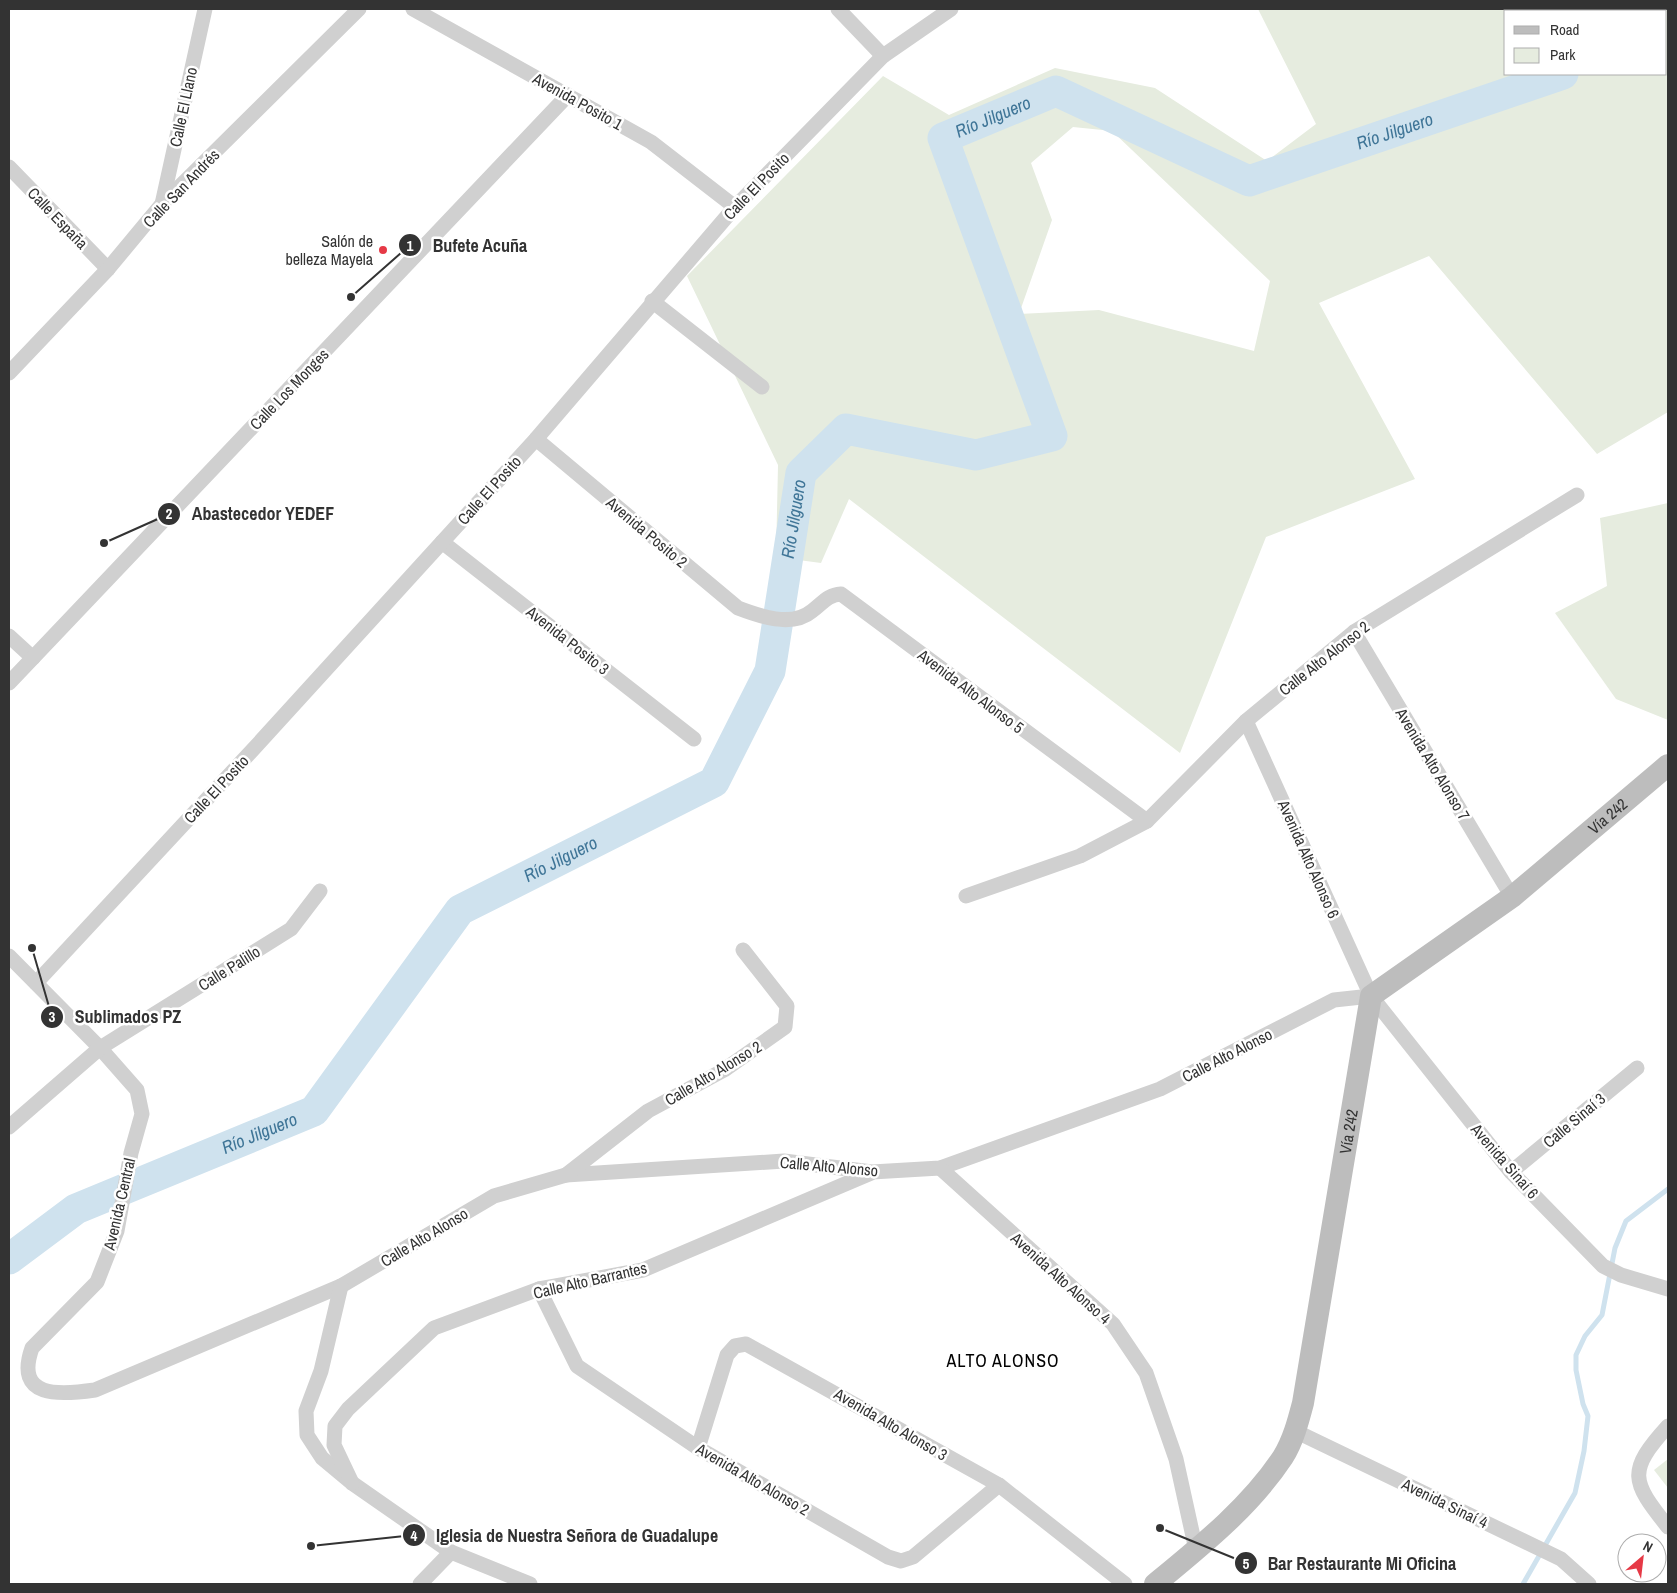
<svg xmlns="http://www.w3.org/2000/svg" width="1677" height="1593" font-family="'Archivo Narrow',sans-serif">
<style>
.green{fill:#e6ecdf;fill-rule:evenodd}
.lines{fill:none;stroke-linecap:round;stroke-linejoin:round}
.stream{stroke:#cfe2ee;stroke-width:5}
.river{stroke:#cfe2ee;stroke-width:31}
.street{stroke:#d0d0d0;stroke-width:15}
.secondary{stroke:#bdbdbd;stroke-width:22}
.poi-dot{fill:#e63946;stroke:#fff;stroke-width:2}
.labels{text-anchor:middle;stroke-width:5;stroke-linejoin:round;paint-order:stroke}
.street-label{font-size:16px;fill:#333;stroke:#fff}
.poi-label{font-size:16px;fill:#333;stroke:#fff;text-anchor:end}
.water-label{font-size:18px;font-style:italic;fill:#3f7597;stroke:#fff}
.neighbourhood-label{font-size:18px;letter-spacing:1px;fill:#000;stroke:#fff}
.leader{fill:none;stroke:#333;stroke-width:2}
.callout-dot{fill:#333;stroke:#fff;stroke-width:2}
.mark-label{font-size:15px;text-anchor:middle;font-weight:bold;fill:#fff}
.callout-label{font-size:18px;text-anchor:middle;font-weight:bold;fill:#333;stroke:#fff;stroke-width:5;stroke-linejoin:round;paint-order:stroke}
</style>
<rect width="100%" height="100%" fill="#fff"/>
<g class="green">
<path d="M 1258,9 L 1539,9 L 1544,11 L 1506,11 L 1506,74 L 1666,74 L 1666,11 L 1580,11 L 1583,9 L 1668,9 L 1668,412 L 1597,454 L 1429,256 L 1319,303 L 1415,479 L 1266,537 L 1180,753 L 849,499 L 821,563 L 776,557 L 778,465 L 687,276 L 883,76 L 949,115 L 1055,68 L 1155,88 L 1267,161 L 1316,124 ZM 1073,127 L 1112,131 L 1270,281 L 1254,351 L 1099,310 L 1019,314 L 1052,220 L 1031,163 Z"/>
<polygon points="1668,503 1668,720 1616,699 1555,613 1607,586 1600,518"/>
<polygon points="1668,1459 1668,1488 1654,1470"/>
</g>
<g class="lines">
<polyline class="stream" points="1523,1584 1575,1493 1584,1451 1588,1416 1583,1404 1576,1370 1576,1355 1585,1336 1602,1315 1615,1248 1626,1221 1668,1189"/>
<g class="river">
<polyline points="1632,11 1633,9"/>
<path id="s1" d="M 9,1259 L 76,1209 L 314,1111 L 460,910 L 714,782 L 770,671 L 801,473 L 846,429 L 976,455 L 1052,436 L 943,138 L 1056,91 L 1249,181 L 1563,74"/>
</g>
<g class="street">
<polyline points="413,9 651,142 735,207"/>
<polyline points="838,9 883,56"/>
<polyline points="9,167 108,269"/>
<polyline points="162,204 205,9"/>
<polyline points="652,301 762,387"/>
<polyline points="9,373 108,269 162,204 359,9"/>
<path d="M 536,439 L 738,608 C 759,616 792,628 812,611 C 823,603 827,595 841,594 L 1147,821"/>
<polyline points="442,542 694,739"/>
<polyline points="1354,632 1512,897"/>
<polyline points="9,636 33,658"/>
<polyline points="9,683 568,95"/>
<polyline points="1246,721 1371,996 1511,1172 1603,1266 1621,1275 1668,1289"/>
<polyline points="966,896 1080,856 1147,821 1246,721 1354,632 1577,495"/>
<path d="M 9,956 L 100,1048 L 137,1090 L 142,1114 L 131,1153 L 117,1231 L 97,1282 L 32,1348 C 14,1399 60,1395 95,1390 L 341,1286 L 494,1196 L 566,1175 L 784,1161 L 872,1172 L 940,1168 L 1160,1089 L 1334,1000 L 1371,996"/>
<polyline points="36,983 259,743 536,439 735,207 883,56 951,9"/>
<polyline points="9,1127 100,1048 291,929 320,891"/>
<polyline points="940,1168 1113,1324 1146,1373 1176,1459 1196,1550"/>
<polyline points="1511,1172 1637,1068"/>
<polyline points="566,1175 648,1111 724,1070 785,1027 787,1006 743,950"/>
<polyline points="341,1286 321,1371 306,1411 307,1435 322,1458 352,1483 451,1552 530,1584"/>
<polyline points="539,1289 577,1366 698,1448 888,1557 901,1561 913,1557 999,1485"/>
<path d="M 1668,1426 C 1627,1471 1631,1481 1668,1527"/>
<polyline points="1295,1431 1561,1559 1589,1584"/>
<polyline points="698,1448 727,1355 735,1346 746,1344 999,1485 1125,1584"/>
<polyline points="352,1483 334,1445 335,1426 348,1409 434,1328 539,1289 643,1270 871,1173"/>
<polyline points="420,1584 451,1552"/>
</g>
<path class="secondary" id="s2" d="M 1155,1584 C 1200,1547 1250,1507 1283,1457 C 1293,1441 1298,1422 1303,1403 L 1371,996 L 1512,897 L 1668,765"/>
</g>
<circle class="poi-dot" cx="383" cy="250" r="5"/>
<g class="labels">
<g class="street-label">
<text transform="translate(578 101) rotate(29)" y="6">Avenida Posito 1</text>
<text transform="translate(183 107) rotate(-78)" y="6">Calle El Llano</text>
<text transform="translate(756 186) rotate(-46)" y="6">Calle El Posito</text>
<text transform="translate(181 188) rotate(-46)" y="6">Calle San Andrés</text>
<text transform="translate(58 218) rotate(46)" y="6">Calle España</text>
<text transform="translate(289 389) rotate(-46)" y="6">Calle Los Monges</text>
<text transform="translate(489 490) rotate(-48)" y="6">Calle El Posito</text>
<text transform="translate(647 532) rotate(40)" y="6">Avenida Posito 2</text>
<text transform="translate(568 640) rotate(38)" y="6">Avenida Posito 3</text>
<text transform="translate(1324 658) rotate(-38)" y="6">Calle Alto Alonso 2</text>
<text transform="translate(971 691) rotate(37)" y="6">Avenida Alto Alonso 5</text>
<text transform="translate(1433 764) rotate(59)" y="6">Avenida Alto Alonso 7</text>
<text transform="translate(216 789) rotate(-47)" y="6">Calle El Posito</text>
<text dy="6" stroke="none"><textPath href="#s2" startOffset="949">Vía 242</textPath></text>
<text transform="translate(1309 859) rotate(66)" y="6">Avenida Alto Alonso 6</text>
<text transform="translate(229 968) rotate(-32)" y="6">Calle Palillo</text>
<text transform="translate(1227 1055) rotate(-27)" y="6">Calle Alto Alonso</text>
<text transform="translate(713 1073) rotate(-31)" y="6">Calle Alto Alonso 2</text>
<text transform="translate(1574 1120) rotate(-40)" y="6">Calle Sinaí 3</text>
<text dy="6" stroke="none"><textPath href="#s2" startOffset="514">Vía 242</textPath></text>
<text transform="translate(1505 1161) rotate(49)" y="6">Avenida Sinaí 6</text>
<text transform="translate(829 1166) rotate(5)" y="6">Calle Alto Alonso</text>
<text transform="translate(119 1204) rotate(-77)" y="6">Avenida Central</text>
<text transform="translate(424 1237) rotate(-31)" y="6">Calle Alto Alonso</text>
<text transform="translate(1061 1278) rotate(42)" y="6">Avenida Alto Alonso 4</text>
<text transform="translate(590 1280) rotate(-13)" y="6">Calle Alto Barrantes</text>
<text transform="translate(891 1424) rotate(30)" y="6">Avenida Alto Alonso 3</text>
<text transform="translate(753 1479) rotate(30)" y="6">Avenida Alto Alonso 2</text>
<text transform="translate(1445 1503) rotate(26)" y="6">Avenida Sinaí 4</text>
</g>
<g class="poi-label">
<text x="373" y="247">Salón de<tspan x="373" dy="18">belleza Mayela</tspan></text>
</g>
<g class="water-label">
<text dy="6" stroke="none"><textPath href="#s1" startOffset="1844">Río Jilguero</textPath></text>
<text dy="6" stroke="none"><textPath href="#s1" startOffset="2279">Río Jilguero</textPath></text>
<text dy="6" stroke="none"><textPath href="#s1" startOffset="1152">Río Jilguero</textPath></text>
<text dy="6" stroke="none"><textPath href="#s1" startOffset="702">Río Jilguero</textPath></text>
<text dy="6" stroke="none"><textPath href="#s1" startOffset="282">Río Jilguero</textPath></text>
</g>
<g class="neighbourhood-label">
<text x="1003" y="1367">ALTO ALONSO</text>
</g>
</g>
<path class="leader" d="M351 297L410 245M104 543L169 514M32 948L52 1017M311 1546L414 1535M1160 1528L1246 1563"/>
<g class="callout-dot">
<circle cx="351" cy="297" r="5"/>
<circle cx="104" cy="543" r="5"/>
<circle cx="32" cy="948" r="5"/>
<circle cx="311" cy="1546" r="5"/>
<circle cx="1160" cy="1528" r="5"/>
<circle cx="410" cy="245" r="12"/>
<circle cx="169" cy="514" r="12"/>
<circle cx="52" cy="1017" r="12"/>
<circle cx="414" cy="1535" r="12"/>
<circle cx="1246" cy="1563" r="12"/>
</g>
<g class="mark-label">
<text x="410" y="251">1</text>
<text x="169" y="519">2</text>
<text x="52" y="1022">3</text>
<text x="414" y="1541">4</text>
<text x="1246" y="1569">5</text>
</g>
<g class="callout-label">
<text x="480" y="252">Bufete Acuña</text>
<text x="263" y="520">Abastecedor YEDEF</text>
<text x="128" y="1023">Sublimados PZ</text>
<text x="577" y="1542">Iglesia de Nuestra Señora de Guadalupe</text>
<text x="1362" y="1570">Bar Restaurante Mi Oficina</text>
</g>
<rect width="1677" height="1593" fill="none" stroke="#333333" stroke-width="20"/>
<rect x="1504" y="10" width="162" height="65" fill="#ffffff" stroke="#adadad"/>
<rect x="1514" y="26" width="25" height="8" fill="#bdbdbd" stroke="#adadad"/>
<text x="1550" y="35" font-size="15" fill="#333333">Road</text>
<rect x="1514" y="48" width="25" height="15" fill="#e6ecdf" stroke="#adadad"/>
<text x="1550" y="60" font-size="15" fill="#333333">Park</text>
<g transform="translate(1642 1558) rotate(28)"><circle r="24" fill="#ffffff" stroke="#adadad"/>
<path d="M0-4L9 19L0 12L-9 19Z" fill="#e63946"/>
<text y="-8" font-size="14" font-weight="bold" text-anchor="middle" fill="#333333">N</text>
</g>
</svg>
